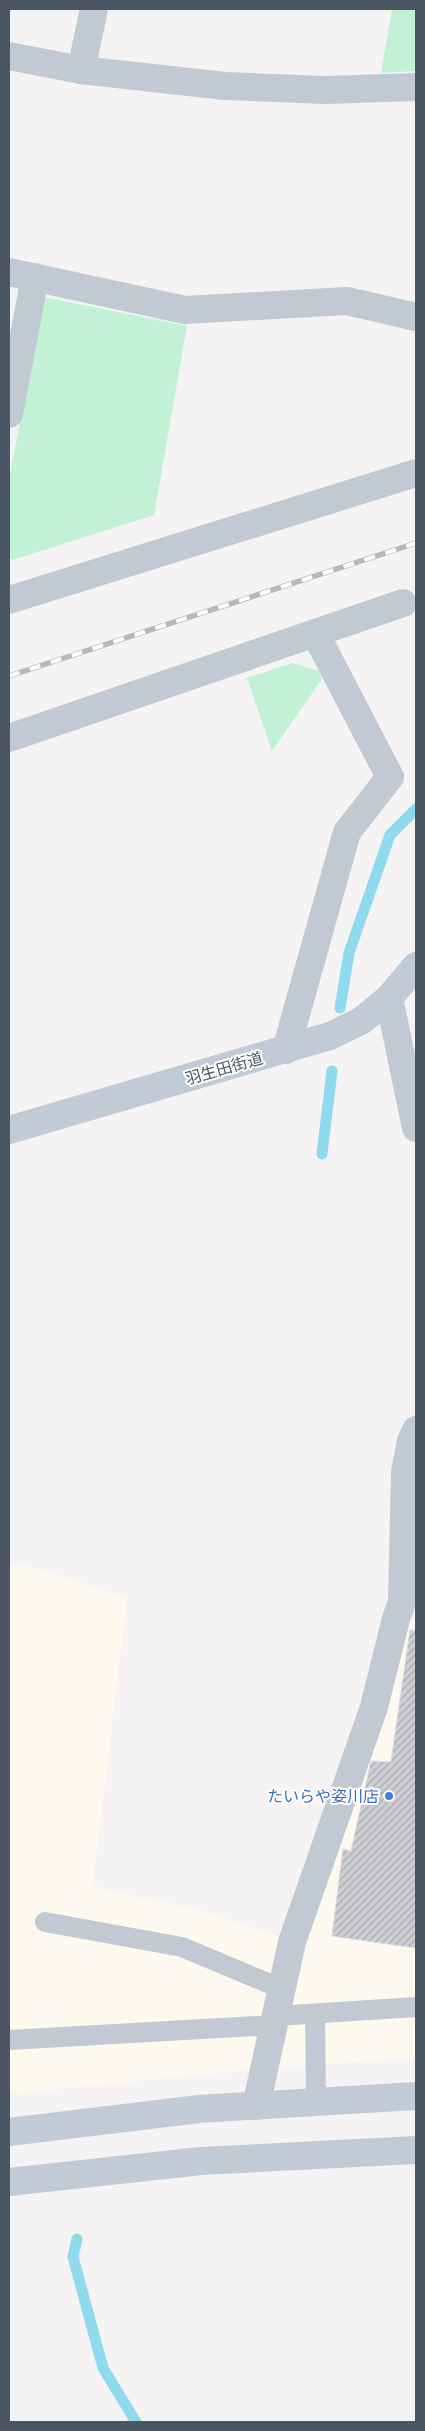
<svg xmlns="http://www.w3.org/2000/svg" width="425" height="2431" font-family="Helvetica,'Noto Sans JP',sans-serif">
<style>
.commercial{fill:#fdf9ef}
.park{fill:#c3f1d5}
.lines{fill:none;stroke-linecap:round;stroke-linejoin:round}
.stream{stroke:#90daee;stroke-width:11}
.building{fill:url(#building-hatch);stroke:#d7d9de}
.lane{stroke:#c1cad2;stroke-width:20}
.street{stroke:#c1cad2;stroke-width:28}
.secondary{stroke:#c1cbd6;stroke-width:28}
.rail-casing{stroke:#b5b8bd;stroke-width:5.5}
.rail{stroke:#fff;stroke-width:4;stroke-dasharray:11;stroke-linecap:butt}
.shop-dot{fill:#3f7fe0;stroke:#fff;stroke-width:2}
.labels{text-anchor:middle;stroke-width:4;stroke-linejoin:round;paint-order:stroke}
.street-label{font-size:16px;fill:#4a5661;stroke:#fff}
.shop-label{font-size:16px;fill:#366cbe;stroke:#fff;text-anchor:end}
</style>
<defs>
<pattern id="building-hatch" width="6" height="6" patternUnits="userSpaceOnUse" patternTransform="scale(1.25)"><rect width="6" height="6" fill="#cdcfd5"/><path d="M-1 1l2-2M0 6l6-6M5 7l2-2" fill="none" stroke="#a8abb0"/></pattern>
</defs>
<rect width="100%" height="100%" fill="#f5f3f3"/>
<polygon class="commercial" points="9,1563 39,1569 127,1598 93,1884 102,1889 196,1909 302,1944 403,1619 416,1620 416,2058 282,2067 9,2094"/>
<g class="park">
<polygon points="392,9 416,9 416,71 381,73"/>
<polygon points="44,297 187,326 154,515 13,560 9,557 9,479"/>
<polygon points="292,663 319,671 322,679 272,751 247,678"/>
</g>
<g class="lines">
<g class="stream">
<polyline points="340,1008 349,953 390,835 416,809"/>
<polyline points="322,1154 332,1071"/>
<polyline points="77,2239 73,2257 103,2368 136,2422"/>
</g>
</g>
<polygon class="building" points="410,1630 416,1631 416,1948 332,1936 343,1849 351,1851 371,1761 391,1762"/>
<g class="lines">
<g class="lane">
<polyline points="45,1922 182,1947 282,1989"/>
<polyline points="315,2014 316,2101"/>
<polyline points="276,2016 416,2007"/>
<polyline points="9,2040 275,2025"/>
</g>
<g class="street">
<polyline points="9,56 81,70 225,86 326,90 416,87"/>
<polyline points="81,70 94,9"/>
<polyline points="9,272 185,310 347,301 416,317"/>
<polyline points="9,414 35,277"/>
<polyline points="9,600 416,473"/>
<polyline points="9,738 403,603"/>
<polyline points="389,998 416,1128"/>
<polyline points="286,1050 347,832 390,777 315,633"/>
<polyline points="256,2106 292,1942 374,1707 396,1619 402,1602 405,1472 411,1441 416,1430"/>
</g>
<g class="secondary">
<polyline points="9,1130 330,1036 361,1021 389,998 416,966"/>
<polyline points="9,2132 199,2109 416,2096"/>
<polyline points="9,2182 201,2161 416,2150"/>
</g>
<defs>
<polyline id="rail" points="9,676 416,543"/>
</defs>
<use href="#rail" class="rail-casing"/>
<use href="#rail" class="rail"/>
</g>
<circle class="shop-dot" cx="389" cy="1796" r="5"/>
<g class="labels">
<g class="street-label">
<text transform="translate(224 1068) rotate(-16)" y="6">羽生田街道</text>
</g>
<g class="shop-label">
<text x="379" y="1802">たいらや姿川店</text>
</g>
</g>
<rect width="425" height="2431" fill="none" stroke="#4a5661" stroke-width="20"/>
</svg>
